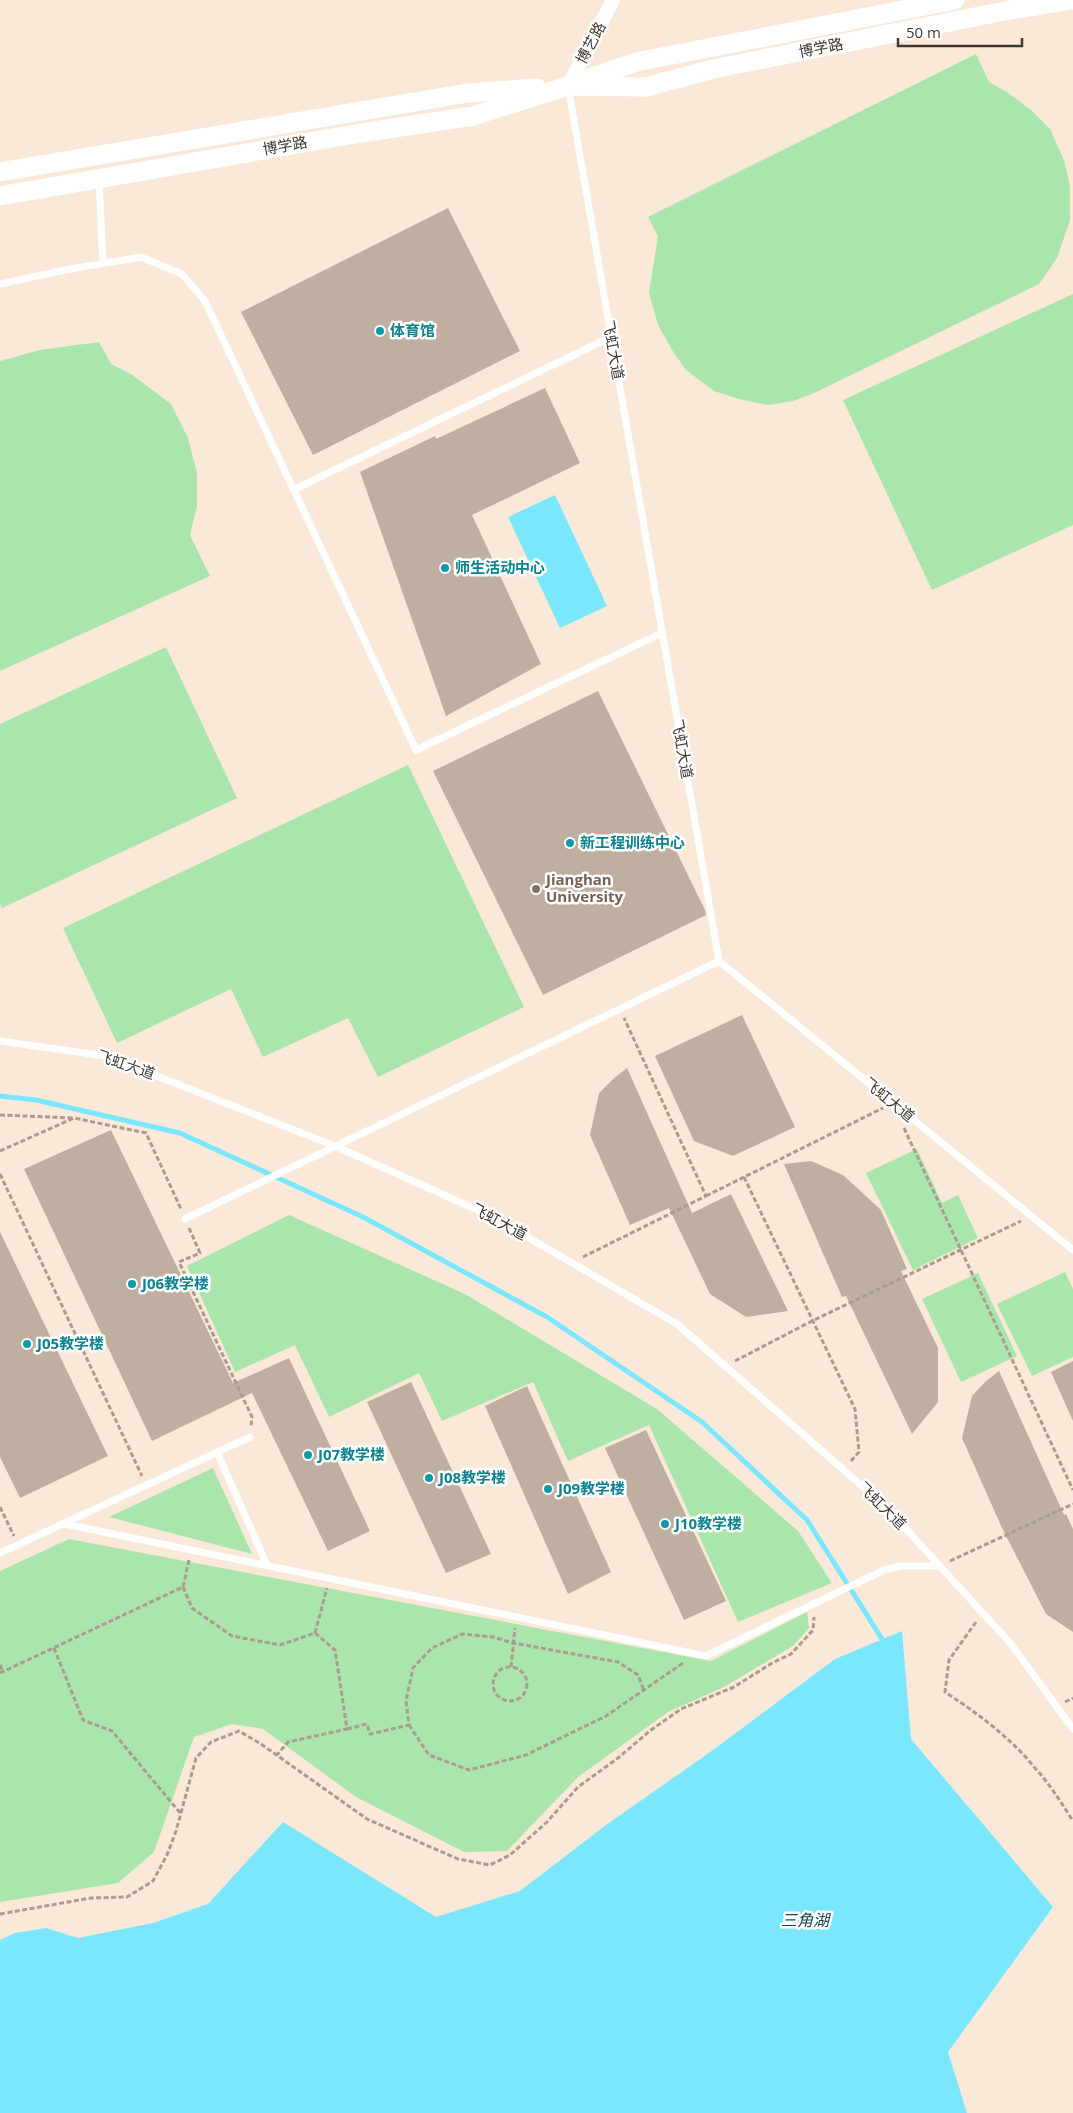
<svg xmlns="http://www.w3.org/2000/svg" width="1073" height="2113" font-family="'Open Sans','Noto Sans SC',sans-serif">
<style>
.green{fill:#aae5ac}
.water{fill:#7ae7fe}
.lines{fill:none;stroke-linecap:round;stroke-linejoin:round}
.stream{stroke:#7ae7fe;stroke-width:5}
.building{fill:#bfafa0}
.path{stroke:#a99c90;stroke-width:3;stroke-dasharray:5 2.5;stroke-linecap:butt}
.service{stroke:#fff;stroke-width:7}
.minor{stroke:#fff;stroke-width:14}
.secondary{stroke:#fff;stroke-width:19}
.culture-dot{fill:#0f9aa8;stroke:#fff;stroke-width:2}
.education-dot{fill:#8d6e63;stroke:#fff;stroke-width:2}
.labels{text-anchor:middle;stroke-width:5;stroke-linejoin:round;paint-order:stroke}
.street-label{font-size:15px;fill:#3f3832;stroke:#fff}
.culture-label{font-size:15px;font-weight:bold;fill:#0d838f;stroke:#fff;text-anchor:start}
.education-label{font-size:15px;font-weight:bold;fill:#785e54;stroke:#fff;text-anchor:start}
.water-label{font-size:16px;font-style:italic;fill:#174852;stroke:#fff}
</style>
<rect width="100%" height="100%" fill="#fae9d9"/>
<g class="green">
<polygon points="976,54 989,82 1007,92 1031,110 1050,129 1064,160 1070,186 1070,220 1057,258 1039,284 812,394 793,401 768,405 739,399 714,391 686,370 672,350 658,325 649,293 658,236 648,217"/>
<polygon points="1073,294 1073,525 932,590 843,400"/>
<polygon points="99,342 111,364 131,374 171,404 188,438 197,473 197,506 190,535 210,576 0,671 0,361 40,350"/>
<polygon points="166,647 237,798 2,908 0,904 0,724"/>
<polygon points="408,765 524,1007 378,1077 348,1018 263,1057 231,989 117,1043 63,928"/>
<polygon points="917,1149 942,1203 958,1195 978,1238 913,1270 866,1173"/>
<polygon points="289,1215 465,1294 657,1409 798,1531 832,1583 738,1622 649,1425 568,1461 533,1382 442,1421 419,1373 329,1417 295,1345 235,1372 187,1266"/>
<polygon points="1065,1272 1073,1289 1073,1357 1032,1376 997,1304"/>
<polygon points="978,1273 1017,1356 961,1382 922,1299"/>
<polygon points="213,1468 252,1554 109,1517"/>
<polygon points="69,1539 711,1661 807,1612 809,1628 793,1646 724,1687 668,1712 578,1777 507,1851 464,1852 356,1797 263,1729 232,1724 194,1737 154,1852 118,1883 0,1902 0,1571"/>
</g>
<g class="water">
<polygon points="555,495 607,606 560,628 508,517"/>
<polygon points="902,1631 911,1739 1053,1907 948,2052 967,2113 0,2113 0,1940 15,1933 46,1928 78,1938 153,1923 208,1904 283,1822 436,1917 520,1891 606,1825 713,1750 835,1659"/>
</g>
<g class="lines">
<polyline class="stream" points="0,1096 36,1100 180,1133 363,1217 547,1317 702,1422 807,1520 882,1639"/>
</g>
<g class="building">
<polygon points="448,208 520,351 313,455 241,312"/>
<polygon points="545,388 580,463 472,515 541,664 446,716 360,472 435,436 436,439"/>
<polygon points="598,691 705,910 706,915 543,995 433,771"/>
<polygon points="742,1015 795,1127 733,1156 694,1141 655,1056"/>
<polygon points="627,1068 692,1213 731,1194 788,1311 746,1317 710,1294 669,1208 630,1225 590,1135 599,1093 613,1079"/>
<polygon points="111,1130 233,1383 289,1358 370,1531 328,1551 252,1393 152,1441 24,1169"/>
<polygon points="811,1161 843,1175 881,1210 907,1269 901,1271 938,1348 938,1402 912,1434 846,1296 842,1297 784,1164"/>
<polygon points="0,1232 108,1456 20,1498 0,1457"/>
<polygon points="1073,1361 1073,1421 1051,1372"/>
<polygon points="999,1371 1064,1515 1066,1514 1073,1529 1073,1632 1046,1614 1002,1528 962,1438 972,1396 985,1382"/>
<polygon points="411,1382 491,1554 446,1573 367,1402"/>
<polygon points="527,1386 611,1572 568,1594 485,1406"/>
<polygon points="646,1430 726,1601 684,1620 605,1448"/>
</g>
<g class="lines">
<g class="path">
<polyline points="0,1115 74,1118"/>
<polyline points="904,1128 1073,1490"/>
<polyline points="0,1151 74,1118 146,1133 181,1209"/>
<polyline points="0,1174 142,1476"/>
<polyline points="744,1177 855,1409 859,1452 851,1461"/>
<polyline points="706,1196 883,1108"/>
<polyline points="189,1228 200,1253 179,1262 252,1417 251,1427"/>
<polyline points="583,1257 706,1196 624,1018"/>
<polyline points="735,1361 812,1321 1021,1221"/>
<polyline points="0,1507 14,1536"/>
<polyline points="950,1561 1073,1504"/>
<polyline points="183,1587 192,1608 232,1636 280,1645 315,1633 335,1650 347,1729 288,1742 277,1755"/>
<path d="M 976,1622 L 949,1660 L 945,1692 C 977,1713 1010,1737 1034,1767 C 1049,1783 1061,1802 1073,1821"/>
<polyline points="315,1633 327,1588"/>
<polyline points="54,1648 83,1720 112,1731 181,1814"/>
<polyline points="0,1665 3,1672"/>
<polyline points="511,1667 515,1628"/>
<circle cx="510" cy="1684" r="17"/>
<polyline points="0,1673 183,1587 189,1560"/>
<polyline points="1065,1702 1073,1698"/>
<polyline points="409,1725 429,1755 469,1770 526,1755 606,1716 683,1663"/>
<polyline points="347,1729 367,1724 370,1734 409,1725 406,1701 413,1668 432,1648 462,1634 493,1637 513,1643 618,1662 638,1675 644,1691"/>
<polyline points="0,1914 91,1898 127,1897 153,1881 167,1855 176,1831 196,1758 211,1742 239,1731 261,1744 367,1819 458,1859 490,1865 510,1855 547,1822 578,1787 618,1758 651,1730 681,1709 734,1687 772,1663 791,1654 813,1630 814,1617"/>
</g>
<g class="service">
<polyline points="568,86 719,961 1073,1250"/>
<polyline points="99,179 103,263"/>
<polyline points="0,284 65,270 141,257 182,274 205,301 416,750 662,633"/>
<polyline points="295,489 611,337"/>
<polyline points="0,1041 106,1056 335,1146 493,1217 677,1324 886,1507 1011,1644 1073,1729"/>
<polyline points="185,1219 719,961"/>
<polyline points="217,1452 267,1565"/>
<polyline points="65,1524 706,1656 884,1570 901,1566 940,1566"/>
<polyline points="0,1553 250,1437"/>
</g>
<polyline class="minor" points="568,86 613,0"/>
<g class="secondary">
<polyline points="581,81 636,62 955,0"/>
<polyline points="0,172 468,93 537,88"/>
<polyline points="0,196 361,133 473,116 568,86 646,87 713,69 1010,10 1073,0"/>
</g>
</g>
<g class="culture-dot">
<circle cx="380" cy="331" r="5"/>
<circle cx="445" cy="568" r="5"/>
<circle cx="570" cy="843" r="5"/>
<circle cx="132" cy="1284" r="5"/>
<circle cx="27" cy="1344" r="5"/>
<circle cx="308" cy="1455" r="5"/>
<circle cx="429" cy="1478" r="5"/>
<circle cx="548" cy="1489" r="5"/>
<circle cx="665" cy="1524" r="5"/>
</g>
<circle class="education-dot" cx="536" cy="889" r="5"/>
<g class="labels">
<g class="street-label">
<text transform="translate(591 43) rotate(-62)" y="5">博艺路</text>
<text transform="translate(821 48) rotate(-11)" y="5">博学路</text>
<text transform="translate(285 146) rotate(-10)" y="5">博学路</text>
<text transform="translate(613 350) rotate(80)" y="5">飞虹大道</text>
<text transform="translate(682 749) rotate(80)" y="5">飞虹大道</text>
<text transform="translate(126 1065) rotate(19)" y="5">飞虹大道</text>
<text transform="translate(889 1100) rotate(39)" y="5">飞虹大道</text>
<text transform="translate(499 1222) rotate(28)" y="5">飞虹大道</text>
<text transform="translate(882 1506) rotate(44)" y="5">飞虹大道</text>
</g>
<g class="culture-label">
<text x="390" y="336">体育馆</text>
<text x="455" y="573">师生活动中心</text>
<text x="580" y="848">新工程训练中心</text>
<text x="142" y="1289">J06教学楼</text>
<text x="37" y="1349">J05教学楼</text>
<text x="318" y="1460">J07教学楼</text>
<text x="439" y="1483">J08教学楼</text>
<text x="558" y="1494">J09教学楼</text>
<text x="675" y="1529">J10教学楼</text>
</g>
<g class="education-label">
<text x="546" y="885">Jianghan<tspan x="546" dy="17">University</tspan></text>
</g>
<g class="water-label">
<text x="805" y="1926">三角湖</text>
</g>
</g>
<path d="M898 38v8h124v-8" fill="none" stroke="#3f3832" stroke-width="2.5"/>
<text x="906" y="38" font-size="15" fill="#3f3832" stroke="#ffffff" stroke-width="4" paint-order="stroke">50 m</text>
</svg>
